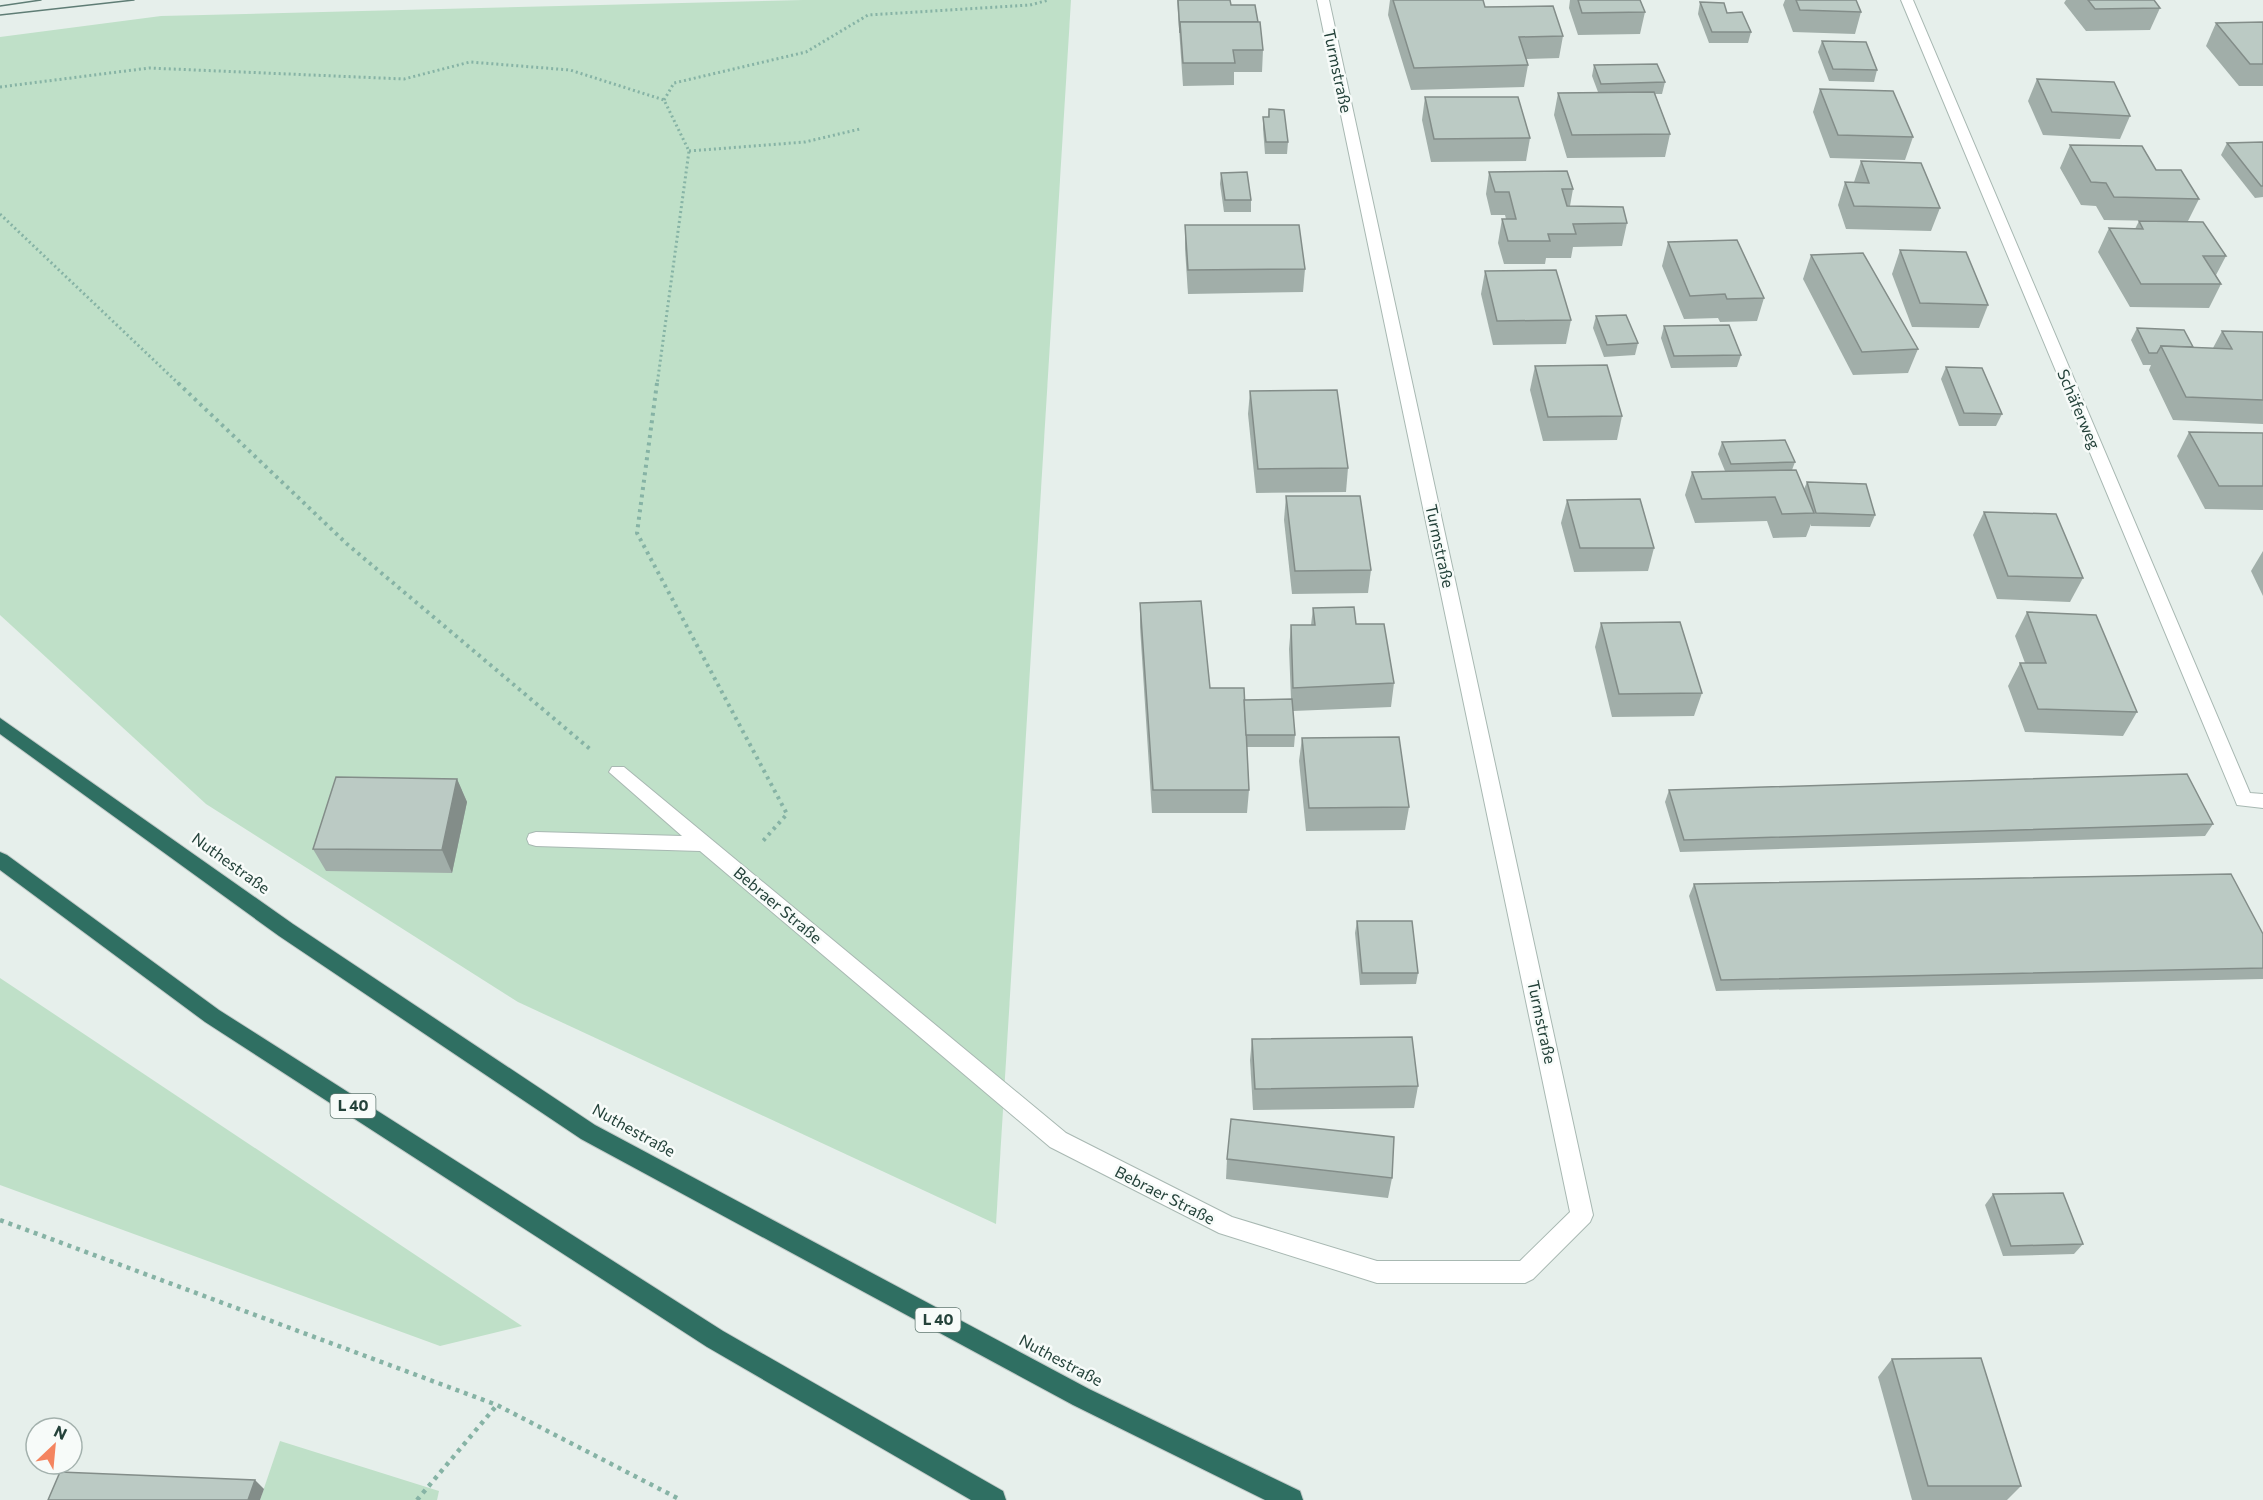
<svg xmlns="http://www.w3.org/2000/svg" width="2263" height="1500" font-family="Commissioner,sans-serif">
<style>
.green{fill:#bfe0c8}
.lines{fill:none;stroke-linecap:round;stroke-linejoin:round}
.minor-casing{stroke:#a8b8b2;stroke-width:2}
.highway-casing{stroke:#c2cac8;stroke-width:2}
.path-far2{stroke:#86b3a5;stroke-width:3;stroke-dasharray:2 3;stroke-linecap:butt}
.path-far1{stroke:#86b3a5;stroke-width:4;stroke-dasharray:3 4.5;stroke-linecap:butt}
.path{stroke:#86b3a5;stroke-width:4.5;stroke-dasharray:4 5;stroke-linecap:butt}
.minor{fill:#fff;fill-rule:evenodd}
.highway{fill:#2f6f62;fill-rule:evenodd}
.tram{stroke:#5f7d75;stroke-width:1.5}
.wall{fill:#a1aea9}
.shaded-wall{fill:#838d89}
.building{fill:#bbcac4;stroke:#838d89;stroke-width:1.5}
.labels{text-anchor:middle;stroke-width:5;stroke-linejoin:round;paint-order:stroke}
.shield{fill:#f7fbf9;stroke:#637a73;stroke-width:1.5}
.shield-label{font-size:15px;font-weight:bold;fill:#24423a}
.street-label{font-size:16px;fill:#24423a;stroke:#f7fbf9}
</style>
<rect width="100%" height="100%" fill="#e6efeb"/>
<g class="green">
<polygon points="803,0 1071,0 996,1224 518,1002 206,804 0,615 0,37 161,16"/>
<polygon points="0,978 522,1326 440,1346 0,1185"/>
<polygon points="280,1441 439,1491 437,1500 260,1500"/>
</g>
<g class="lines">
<defs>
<g id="minor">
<polygon points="1317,0 1329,0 1593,1215 1590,1222 1533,1279 1525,1283 1377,1283 1219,1233 1050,1147 700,851 536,846 529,844 527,839 529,834 536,832 682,836 609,772 612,767 624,767 1066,1133 1232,1217 1377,1261 1520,1261 1570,1212"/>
<polygon points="1901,0 1913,0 2250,793 2263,794 2263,808 2237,805 2235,800"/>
</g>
<g id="highway">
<polygon points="0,718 293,924 595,1125 1089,1389 1300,1491 1303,1500 1265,1500 1073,1405 581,1139 279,936 0,734"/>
<polygon points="0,852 7,855 219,1010 723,1331 1003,1491 1006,1500 971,1500 707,1347 205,1022 0,870"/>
</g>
</defs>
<use href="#minor" class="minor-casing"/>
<use href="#highway" class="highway-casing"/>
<g class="path-far2">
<polyline points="0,87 149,68 404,79 470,62 570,70 664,100 689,151 657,385"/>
<polyline points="664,100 674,83 806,52 868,15 1030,5 1049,0"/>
<polyline points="689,151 805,142 860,129"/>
<polyline points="0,214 180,385"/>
</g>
<g class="path-far1">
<polyline points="178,383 347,544 590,749"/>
<polyline points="657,383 637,533 787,814 763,841"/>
</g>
<g class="path">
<polyline points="0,1220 497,1405 681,1500"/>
<polyline points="417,1500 497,1405"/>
</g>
<use href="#minor" class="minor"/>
<use href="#highway" class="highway"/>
<g class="tram">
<polyline points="0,6 41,0"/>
<polyline points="0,15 134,0"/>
</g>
</g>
<g class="wall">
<polygon points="1177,0 1231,5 1258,22 1263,50 1262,72 1234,72 1234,85 1183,86"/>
<polygon points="1390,0 1483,0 1485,7 1563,36 1559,58 1526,59 1528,65 1524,87 1411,90 1388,15"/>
<polygon points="1570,0 1640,0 1645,12 1640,34 1578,35 1569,8"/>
<polygon points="1785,0 1856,0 1861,12 1855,34 1793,32 1783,5"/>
<polygon points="2066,0 2154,0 2160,8 2150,30 2086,31 2064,3"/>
<polygon points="1700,2 1727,13 1751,32 1748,43 1709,43 1698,14"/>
<polygon points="2263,22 2263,86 2239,86 2206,46 2216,23"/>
<polygon points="1822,41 1877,70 1874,82 1829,81 1818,52"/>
<polygon points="1594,65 1665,82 1662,94 1655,94 1670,134 1665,157 1567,158 1554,115 1558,93 1598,92 1592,76"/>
<polygon points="2037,79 2130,116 2120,139 2043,135 2028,101"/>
<polygon points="1820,89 1913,137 1905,160 1830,158 1813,112"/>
<polygon points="1425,97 1530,138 1526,161 1431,162 1422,120"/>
<polygon points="1269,109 1288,142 1287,154 1265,154 1263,129 1263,117 1268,117"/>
<polygon points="2263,142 2263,197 2255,198 2221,155 2227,143"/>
<polygon points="2070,145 2156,170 2199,199 2188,221 2226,256 2216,275 2221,284 2209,308 2130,307 2098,252 2109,228 2135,229 2139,221 2163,221 2104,220 2096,206 2081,205 2060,168"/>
<polygon points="1861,161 1940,208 1931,231 1846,229 1838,205 1845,182 1854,182"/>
<polygon points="1489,172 1573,189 1570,206 1627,223 1622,246 1573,247 1571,258 1546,258 1545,264 1504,264 1498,243 1502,219 1506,219 1505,215 1491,215 1486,194"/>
<polygon points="1221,173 1251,200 1251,212 1224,212 1220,184"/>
<polygon points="1185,225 1305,269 1303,292 1188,294 1185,249"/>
<polygon points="1668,242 1764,298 1757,321 1720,322 1718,318 1684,319 1662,266"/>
<polygon points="1900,250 1988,305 1979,328 1912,327 1892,274"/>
<polygon points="1811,255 1918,349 1908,373 1853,375 1803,279"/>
<polygon points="1485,271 1571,320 1566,344 1493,345 1481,294"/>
<polygon points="1596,316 1638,343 1635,355 1604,357 1593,328"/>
<polygon points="1664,326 1741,355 1737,367 1671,368 1661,338"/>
<polygon points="2137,328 2193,347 2213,348 2222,331 2263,332 2263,424 2173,420 2149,370 2151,365 2143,365 2131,340"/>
<polygon points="1535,366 1622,416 1617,440 1543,441 1530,390"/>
<polygon points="1946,367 2002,414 1996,426 1959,426 1941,379"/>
<polygon points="1250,391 1348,468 1346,492 1256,493 1248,414"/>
<polygon points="2189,432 2263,433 2263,510 2205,509 2177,456"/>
<polygon points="1722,442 1795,462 1792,470 1804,489 1807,482 1875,515 1870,527 1811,526 1811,524 1806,537 1773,538 1767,521 1695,523 1685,495 1692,472 1725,471 1718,454"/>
<polygon points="1286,496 1371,570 1368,593 1292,594 1284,520"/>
<polygon points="1567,500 1654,548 1648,571 1574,572 1561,523"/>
<polygon points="1984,512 2083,578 2070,602 1997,599 1973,535"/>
<polygon points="2263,551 2263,596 2251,571"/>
<polygon points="1140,603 1210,688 1244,700 1291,699 1289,649 1291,625 1311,625 1313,608 1356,624 1394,683 1391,707 1293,711 1295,735 1294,747 1247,747 1249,790 1247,813 1152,813 1140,627"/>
<polygon points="2027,612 2137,712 2123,736 2025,732 2008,686 2020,663 2025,663 2015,636"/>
<polygon points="1601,623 1702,693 1694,716 1612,717 1595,647"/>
<polygon points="1302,738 1409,807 1405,830 1306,831 1299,761"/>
<polygon points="457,779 467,802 452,873 326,871 313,849"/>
<polygon points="1669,790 2213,824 2205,836 1680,852 1665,802"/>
<polygon points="1694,884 2263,934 2263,979 1716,991 1689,896"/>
<polygon points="1357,921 1418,973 1416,984 1360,985 1355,933"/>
<polygon points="1252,1039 1418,1086 1414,1108 1253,1110 1250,1060"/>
<polygon points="1227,1159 1392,1178 1388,1198 1226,1179"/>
<polygon points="1993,1194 2083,1244 2074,1254 2003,1256 1985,1205"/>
<polygon points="1892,1359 2021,1486 2007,1500 1912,1500 1878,1377"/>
</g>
<g class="shaded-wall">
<polygon points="457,779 467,802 452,873 442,850"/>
<polygon points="255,1480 264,1489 260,1500 248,1500"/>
</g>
<g class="building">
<polygon points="1178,0 1230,0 1231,5 1255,5 1258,22 1180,22 1180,33"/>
<polygon points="1393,0 1483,0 1485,7 1553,6 1563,36 1519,37 1528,65 1414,68"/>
<polygon points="1578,0 1640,0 1645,12 1582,13"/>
<polygon points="1796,0 1856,0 1861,12 1800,10"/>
<polygon points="2088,0 2154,0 2160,8 2095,9"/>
<polygon points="1700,2 1724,3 1727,13 1742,12 1751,32 1712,32"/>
<polygon points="1180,22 1260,22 1263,50 1233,50 1235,63 1183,63"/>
<polygon points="2263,22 2263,64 2250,64 2216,23"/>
<polygon points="1822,41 1866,42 1877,70 1833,69"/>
<polygon points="1657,64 1665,82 1601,84 1594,65"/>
<polygon points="2037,79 2114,82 2130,116 2052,112"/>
<polygon points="1820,89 1893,91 1913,137 1838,135"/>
<polygon points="1654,92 1670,134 1572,135 1558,93"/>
<polygon points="1425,97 1518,97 1530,138 1434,139"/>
<polygon points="1269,109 1284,110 1288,142 1266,142 1263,117 1269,117"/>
<polygon points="2263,142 2263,186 2261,186 2227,143"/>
<polygon points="2070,145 2142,146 2156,170 2181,170 2199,199 2114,197 2106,183 2091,182"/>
<polygon points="1861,161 1921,163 1940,208 1854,206 1845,182 1869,183"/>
<polygon points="1567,171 1573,189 1562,189 1567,206 1623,207 1627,223 1573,224 1576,234 1548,234 1550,241 1508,241 1502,219 1516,219 1509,192 1495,192 1489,172"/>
<polygon points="1247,172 1251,200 1225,200 1221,173"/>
<polygon points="2139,221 2203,222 2226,256 2203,256 2221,284 2141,284 2109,228 2143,229"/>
<polygon points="1185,225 1299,225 1305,269 1188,270"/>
<polygon points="1737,240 1764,298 1727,299 1725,294 1690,296 1668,242"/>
<polygon points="1900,250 1966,252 1988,305 1920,303"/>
<polygon points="1863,253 1918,349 1862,352 1811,255"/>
<polygon points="1556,270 1571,320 1497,321 1485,271"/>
<polygon points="1626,315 1638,343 1607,345 1596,316"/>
<polygon points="1729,325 1741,355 1674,356 1664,326"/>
<polygon points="2137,328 2184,330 2193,347 2161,346 2157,353 2149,353"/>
<polygon points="2222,331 2263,332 2263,400 2186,397 2161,346 2232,349"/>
<polygon points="1607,365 1622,416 1548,417 1535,366"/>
<polygon points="1946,367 1982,368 2002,414 1964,413"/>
<polygon points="1337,390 1348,468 1258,469 1250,391"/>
<polygon points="2189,432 2263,433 2263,486 2219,486"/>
<polygon points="1785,440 1795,462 1731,464 1722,442"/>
<polygon points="1796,470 1814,513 1782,514 1775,497 1702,499 1692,472"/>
<polygon points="1807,482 1866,484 1875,515 1816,513"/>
<polygon points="1286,496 1360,496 1371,570 1295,571"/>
<polygon points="1640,499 1654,548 1580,548 1567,500"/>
<polygon points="1984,512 2056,514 2083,578 2008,576"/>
<polygon points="1201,601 1210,688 1244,688 1249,790 1153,790 1140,603"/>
<polygon points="1354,607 1356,624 1384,624 1394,683 1293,688 1291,625 1315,625 1313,608"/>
<polygon points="2027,612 2096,615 2137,712 2038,709 2020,663 2046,663"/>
<polygon points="1680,622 1702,693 1619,694 1601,623"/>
<polygon points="1292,699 1295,735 1246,735 1244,700"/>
<polygon points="1399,737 1409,807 1309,808 1302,738"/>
<polygon points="2187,774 2213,824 1684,840 1669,790"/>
<polygon points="336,777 457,779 442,850 313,849"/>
<polygon points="2231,874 2263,934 2263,968 1721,980 1694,884"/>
<polygon points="1357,921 1412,921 1418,973 1362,973"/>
<polygon points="1412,1037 1418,1086 1255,1089 1252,1039"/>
<polygon points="1231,1119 1394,1137 1392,1178 1227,1159"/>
<polygon points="2063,1193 2083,1244 2011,1246 1993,1194"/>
<polygon points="1981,1358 2021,1486 1928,1486 1892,1359"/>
<polygon points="60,1472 255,1480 248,1500 48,1500"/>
</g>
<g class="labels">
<g class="shield">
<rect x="330.5" y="1094" width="45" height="24" rx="4.5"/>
<rect x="915.5" y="1308" width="45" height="24" rx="4.5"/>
</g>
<g class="shield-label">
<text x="353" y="1111">L 40</text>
<text x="938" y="1325">L 40</text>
</g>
<g class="street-label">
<text transform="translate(1338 71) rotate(78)" y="6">Turmstraße</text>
<text transform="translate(2079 409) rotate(67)" y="6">Schäferweg</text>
<text transform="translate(1440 546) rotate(78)" y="6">Turmstraße</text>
<text transform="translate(231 863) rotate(36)" y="6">Nuthestraße</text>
<text transform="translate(778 905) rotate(40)" y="6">Bebraer Straße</text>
<text transform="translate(1542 1022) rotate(78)" y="6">Turmstraße</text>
<text transform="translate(634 1130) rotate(29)" y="6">Nuthestraße</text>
<text transform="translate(1165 1195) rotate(27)" y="6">Bebraer Straße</text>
<text transform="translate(1061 1360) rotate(28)" y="6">Nuthestraße</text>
</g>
</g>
<g transform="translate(54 1446) rotate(26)"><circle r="28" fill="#f7fbf9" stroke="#a3b1ad" stroke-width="1.5"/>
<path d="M0-4.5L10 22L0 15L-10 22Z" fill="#f4845f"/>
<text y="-9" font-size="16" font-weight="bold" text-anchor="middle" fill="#24423a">N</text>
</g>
</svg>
